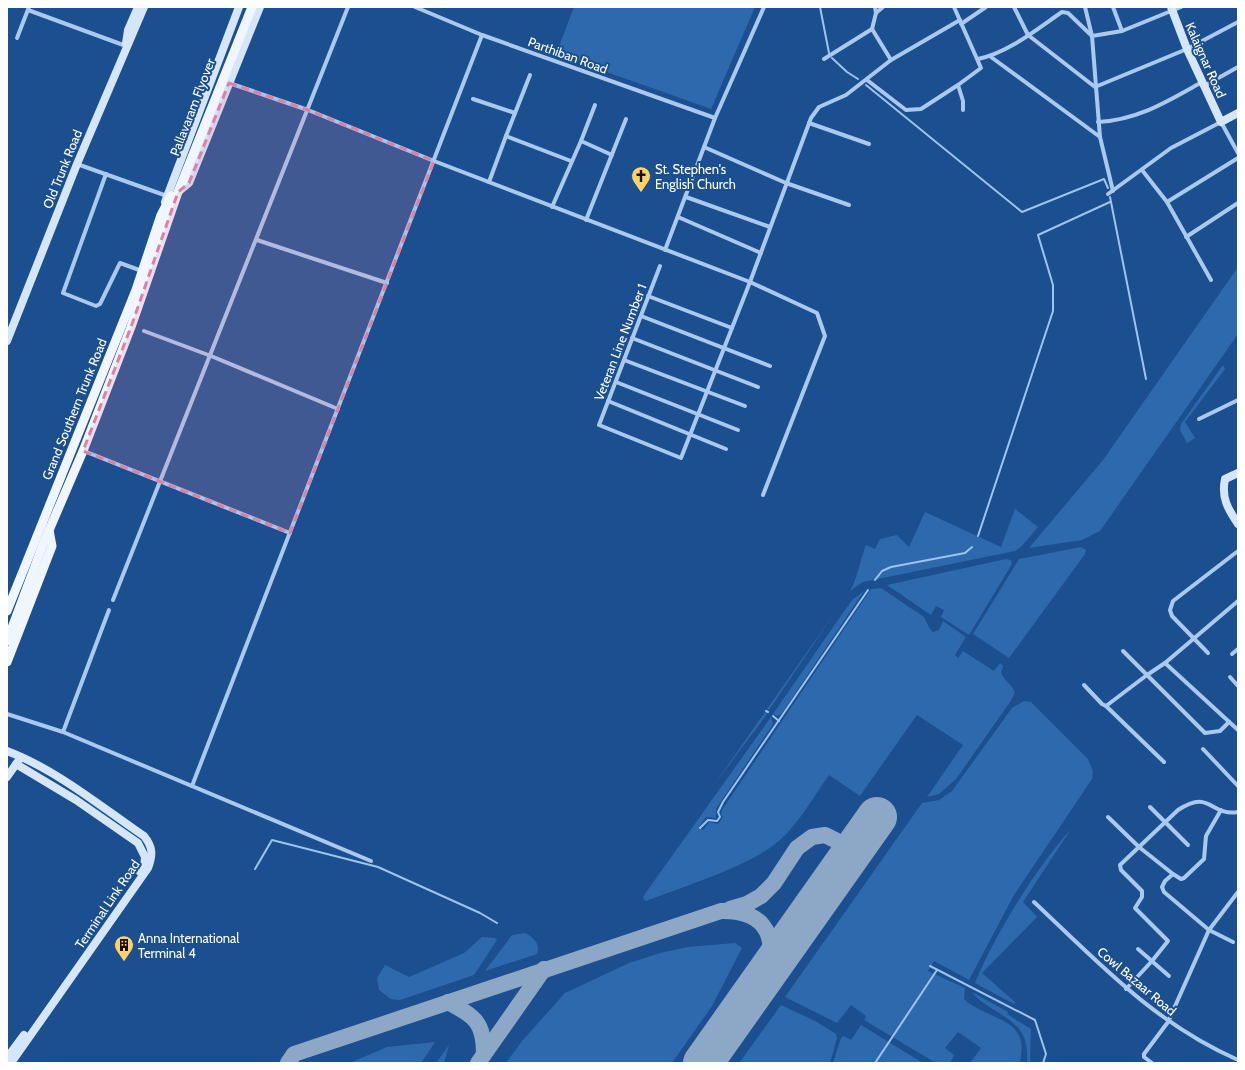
<svg xmlns="http://www.w3.org/2000/svg" width="1245" height="1070" font-family="Cabin,sans-serif">
<style>
.green{fill:#2e69ad}
.lines{fill:none;stroke-linecap:round;stroke-linejoin:round}
.stream{stroke:#9cc4f0;stroke-width:2}
.taxiway{stroke:#8da7c7;stroke-width:16}
.runway{stroke:#8da7c7;stroke-width:40}
.street{stroke:#a9c9ee;stroke-width:4}
.secondary{stroke:#d6e6fa;stroke-width:8}
.primary{stroke:#f0f6ff;stroke-width:9}
.marked{fill:#dd80a5;fill-opacity:0.2;stroke:#dd80a5;stroke-width:3;stroke-dasharray:8 5;stroke-linejoin:round}
.labels{text-anchor:middle;stroke-width:4;stroke-linejoin:round;paint-order:stroke}
.street-label{font-size:13px;fill:#fff;stroke:#1b4f8f}
.poi-label{font-size:13px;fill:#fff;stroke:#1b4f8f;text-anchor:start}
</style>
<rect width="100%" height="100%" fill="#1b4f8f"/>
<g class="green">
<polygon points="574,7 755,7 711,109 556,54"/>
<polygon points="1238,267 1238,334 1100,531 1082,540 1029,548 1103,460"/>
<polygon points="1223,365 1225,369 1185,422 1195,438 1187,443 1180,430 1181,424"/>
<path d="M 1015,509 L 1038,527 L 1021,547 L 1015,551 L 863,582 L 850,591 C 858,577 860,560 866,545 L 875,549 L 880,539 L 897,535 L 909,547 L 925,512 L 1001,547 Z"/>
<polygon points="1081,547 1086,550 1085,554 1009,658 973,634 1019,559"/>
<polygon points="1006,559 1011,560 1012,564 969,635 941,617 944,610 936,606 931,615 887,585"/>
<path d="M 881,588 L 924,617 L 930,629 L 933,632 L 939,630 L 943,621 L 966,637 L 955,655 L 958,658 L 963,651 L 994,671 L 1000,663 L 1003,666 L 1001,672 C 1003,681 1013,684 1015,693 L 1010,702 L 956,779 L 939,794 L 927,797 L 963,745 L 917,715 L 860,796 L 829,775 C 814,796 800,822 780,840 C 751,866 684,886 646,901 L 644,900 L 643,897 L 647,891 L 771,717 L 773,724 L 720,803 L 716,809 L 716,818 L 706,817 L 699,827 L 703,830 L 709,822 L 718,824 L 723,817 L 721,815 L 722,810 L 871,589 Z"/>
<polygon points="864,591 782,713 778,716 773,714 847,607 853,599"/>
<polygon points="838,608 769,710 767,709"/>
<path d="M 1024,701 L 1031,702 L 1088,759 L 1093,771 L 1092,779 L 1014,895 L 969,980 L 934,961 L 928,971 L 965,988 L 964,999 C 978,1014 1014,1018 1020,1038 C 1023,1046 1021,1055 1020,1063 L 970,1063 L 981,1048 L 958,1032 L 945,1048 L 954,1055 L 950,1063 L 936,1063 L 864,1020 L 866,1016 L 851,1005 L 837,1023 L 785,997 L 922,803 L 939,800 L 952,791 L 1012,708 Z"/>
<polygon points="765,712 767,714 714,785"/>
<path d="M 1071,829 L 1023,902 L 1037,917 L 982,973 L 1015,1002 L 1014,1004 L 975,983 C 995,934 1036,868 1071,829 Z"/>
<path d="M 525,933 C 533,937 541,944 537,954 L 485,971 L 512,935 Z"/>
<polygon points="482,937 495,938 497,940 474,975 400,1000 391,999 379,990 377,978 385,965 409,977 464,953"/>
<polygon points="735,943 742,948 712,1006 672,1063 506,1063 522,1041 565,993 629,963 660,953 688,947"/>
<path d="M 972,992 L 1008,1012 L 1007,1014 L 1031,1029 L 1030,1063 L 1027,1063 C 1029,1028 1014,1023 988,1006 C 982,1002 976,998 972,992 Z"/>
<polygon points="781,1005 817,1022 836,1034 837,1038 830,1063 739,1063"/>
<polygon points="861,1025 923,1063 833,1063 841,1038 844,1036 851,1040"/>
<polygon points="435,1042 421,1063 352,1062 387,1047"/>
<polygon points="449,1045 444,1063 436,1063"/>
</g>
<g class="lines">
<g class="stream">
<polyline points="820,7 829,53"/>
<polyline points="832,58 847,72 858,79"/>
<polyline points="866,85 1022,212 1104,179 1108,188"/>
<polyline points="1110,197 1146,379"/>
<polyline points="978,536 1053,311 1053,285 1038,235 1110,202"/>
<polyline points="875,580 882,571 891,567 965,553 972,547"/>
<polyline points="766,711 768,712"/>
<polyline points="773,716 779,721"/>
<polyline points="700,828 708,820 717,821 720,817 718,812 723,802 868,590"/>
<polyline points="255,869 272,840 378,867 480,913 497,923"/>
<polyline points="930,966 1035,1020 1046,1054 1043,1063"/>
<polyline points="875,1063 937,970"/>
</g>
<g class="taxiway">
<polyline points="730,909 747,904 761,896 774,883 797,848 812,837 825,835 837,841 844,853 842,866"/>
<path d="M 448,1002 C 475,1017 484,1022 484,1054"/>
<path d="M 288,1063 L 294,1054 L 721,911 C 760,910 778,931 768,970"/>
<polyline points="478,1063 544,969"/>
</g>
<polyline class="runway" points="703,1063 877,817"/>
<g class="street">
<polyline points="415,7 482,35 715,118"/>
<polyline points="1014,7 1028,35 1095,87 1187,49 1238,22"/>
<polyline points="1085,7 1092,36 1100,137 1113,191"/>
<polyline points="1113,7 1122,31"/>
<polyline points="28,10 126,46"/>
<polyline points="876,13 883,7"/>
<polyline points="961,24 986,7"/>
<polyline points="872,29 891,60"/>
<polyline points="17,38 29,7"/>
<polyline points="991,57 1100,137"/>
<polyline points="824,59 872,29 876,13 875,7"/>
<path d="M 978,59 C 1008,53 1037,29 1062,12 L 1068,13 L 1092,36 L 1122,31 L 1181,7"/>
<polyline points="867,80 906,110 921,109 958,85 981,68 954,7"/>
<polyline points="229,83 308,110 434,161 750,282 817,313 825,336 763,495"/>
<polyline points="958,85 963,101 963,110"/>
<polyline points="1204,86 1238,67"/>
<polyline points="473,99 515,113"/>
<path d="M 1098,122 C 1138,120 1168,101 1202,82"/>
<polyline points="809,123 869,144"/>
<polyline points="506,136 530,75"/>
<polyline points="581,141 595,105"/>
<polyline points="704,147 786,183 849,205"/>
<polyline points="77,164 167,196"/>
<polyline points="1142,170 1167,202 1211,280"/>
<polyline points="106,174 63,293 96,306 100,304 120,263 142,271"/>
<polyline points="489,182 506,136 571,161"/>
<polyline points="1108,194 1171,148 1221,122 1238,153"/>
<polyline points="686,197 770,227"/>
<polyline points="1167,202 1238,158"/>
<polyline points="552,207 581,141 612,155"/>
<polyline points="678,217 761,253"/>
<polyline points="586,220 626,119"/>
<polyline points="1186,237 1238,203"/>
<polyline points="257,240 387,283"/>
<polyline points="665,250 715,118 764,7"/>
<polyline points="660,266 599,425 681,458 750,282 811,118 819,107 846,95 891,60 960,20"/>
<polyline points="648,296 732,328"/>
<polyline points="641,316 770,366"/>
<polyline points="144,331 211,356 338,409"/>
<polyline points="632,338 758,387"/>
<polyline points="624,360 745,406"/>
<polyline points="616,382 738,430"/>
<polyline points="608,401 726,449"/>
<polyline points="1199,419 1238,400"/>
<polyline points="84,451 290,533"/>
<polyline points="113,600 348,7"/>
<polyline points="1208,653 1172,616 1170,610 1173,601 1238,551"/>
<polyline points="1232,654 1238,649"/>
<polyline points="1165,663 1238,730"/>
<polyline points="1230,677 1238,686"/>
<polyline points="1084,685 1102,704 1106,706 1147,675 1123,651"/>
<polyline points="1106,706 1164,762"/>
<polyline points="7,714 63,732 371,861"/>
<polyline points="1229,722 1220,731 1205,733 1147,675 1165,663 1238,601"/>
<polyline points="63,732 109,610"/>
<polyline points="1203,749 1238,786"/>
<polyline points="192,786 482,35"/>
<polyline points="1150,807 1188,845"/>
<polyline points="1221,810 1206,836 1204,859 1184,878 1181,879 1173,874 1165,881 1162,887 1164,892 1209,930 1233,942"/>
<polyline points="1108,817 1139,847 1173,874"/>
<path d="M 1034,902 C 1099,963 1154,1023 1238,1060"/>
<polyline points="1138,949 1169,976"/>
<path d="M 1126,989 L 1152,961 L 1168,941 L 1135,908 L 1142,897 L 1142,891 L 1121,870 L 1120,865 L 1178,810 C 1211,788 1210,817 1238,812"/>
<polyline points="1152,1063 1144,1057 1144,1054 1168,1022 1209,930 1238,892"/>
</g>
<g class="secondary">
<polyline points="1171,7 1187,49 1221,122 1238,113"/>
<polyline points="126,43 128,30 138,7"/>
<polyline points="178,192 189,183 260,7"/>
<polyline points="165,202 239,7"/>
<polyline points="7,341 77,164 144,7"/>
<path d="M 1238,473 L 1225,479 C 1221,498 1228,509 1238,524"/>
<path d="M 7,751 C 57,770 100,806 144,836 C 153,847 153,855 148,868 L 11,1063"/>
<polyline points="16,764 76,800 138,843 145,857 144,868 140,872"/>
<polyline points="7,777 19,760"/>
<polyline points="7,1058 24,1035"/>
</g>
<g class="primary">
<polyline points="7,611 136,290 161,215 171,196"/>
<polyline points="7,641 44,542 83,451 131,327 178,192 252,7"/>
<polyline points="7,662 52,546 49,530"/>
</g>
</g>
<path class="marked" d="M 229,83 L 308,110 L 434,161 L 290,533 L 83,451 L 131,327 L 178,192 L 189,183 Z"/>
<defs>
<symbol id="church-pin" viewBox="-11 -11 22 30"><path d="M0 17L-7.5 6A9.5 9.5 0 1 1 7.5 6Z" fill="#ffd166" stroke="#1b4f8f"/><path d="M-1.2-6h2.4v3.5h3.3v2.4h-3.3V6h-2.4V-.1h-3.3v-2.4h3.3Z" fill="#111"/></symbol>
<symbol id="building-pin" viewBox="-11 -11 22 30"><path d="M0 17L-7.5 6A9.5 9.5 0 1 1 7.5 6Z" fill="#ffd166" stroke="#1b4f8f"/><path d="M-4-6H4V6H1V3H-1V6H-4ZM-2.5-4.3h1.7v1.8h-1.7ZM.8-4.3h1.7v1.8H.8ZM-2.5-1h1.7V.8h-1.7ZM.8-1h1.7V.8H.8Z" fill="#111"/></symbol>
</defs>
<g fill-rule="evenodd">
<use href="#church-pin" x="630" y="165" width="22" height="30"/>
<use href="#building-pin" x="113" y="934" width="22" height="30"/>
</g>
<g class="labels">
<g class="street-label">
<text transform="translate(568 55) rotate(20)" y="5">Parthiban Road</text>
<text transform="translate(1206 60) rotate(66)" y="5">Kalaignar Road</text>
<text transform="translate(192 107) rotate(-69)" y="5">Pallavaram Flyover</text>
<text transform="translate(62 169) rotate(-68)" y="5">Old Trunk Road</text>
<text transform="translate(620 342) rotate(-69)" y="5">Veteran Line Number 1</text>
<text transform="translate(74 409) rotate(-68)" y="5">Grand Southern Trunk Road</text>
<text transform="translate(107 904) rotate(-56)" y="5">Terminal Link Road</text>
<text transform="translate(1137 981) rotate(40)" y="5">Cowl Bazaar Road</text>
</g>
<g class="poi-label">
<text x="655" y="174">St. Stephen's<tspan x="655" dy="15">English Church</tspan></text>
<text x="138" y="943">Anna International<tspan x="138" dy="15">Terminal 4</tspan></text>
</g>
</g>
<rect width="1245" height="1070" fill="none" stroke="#ffffff" stroke-width="16"/>
</svg>
